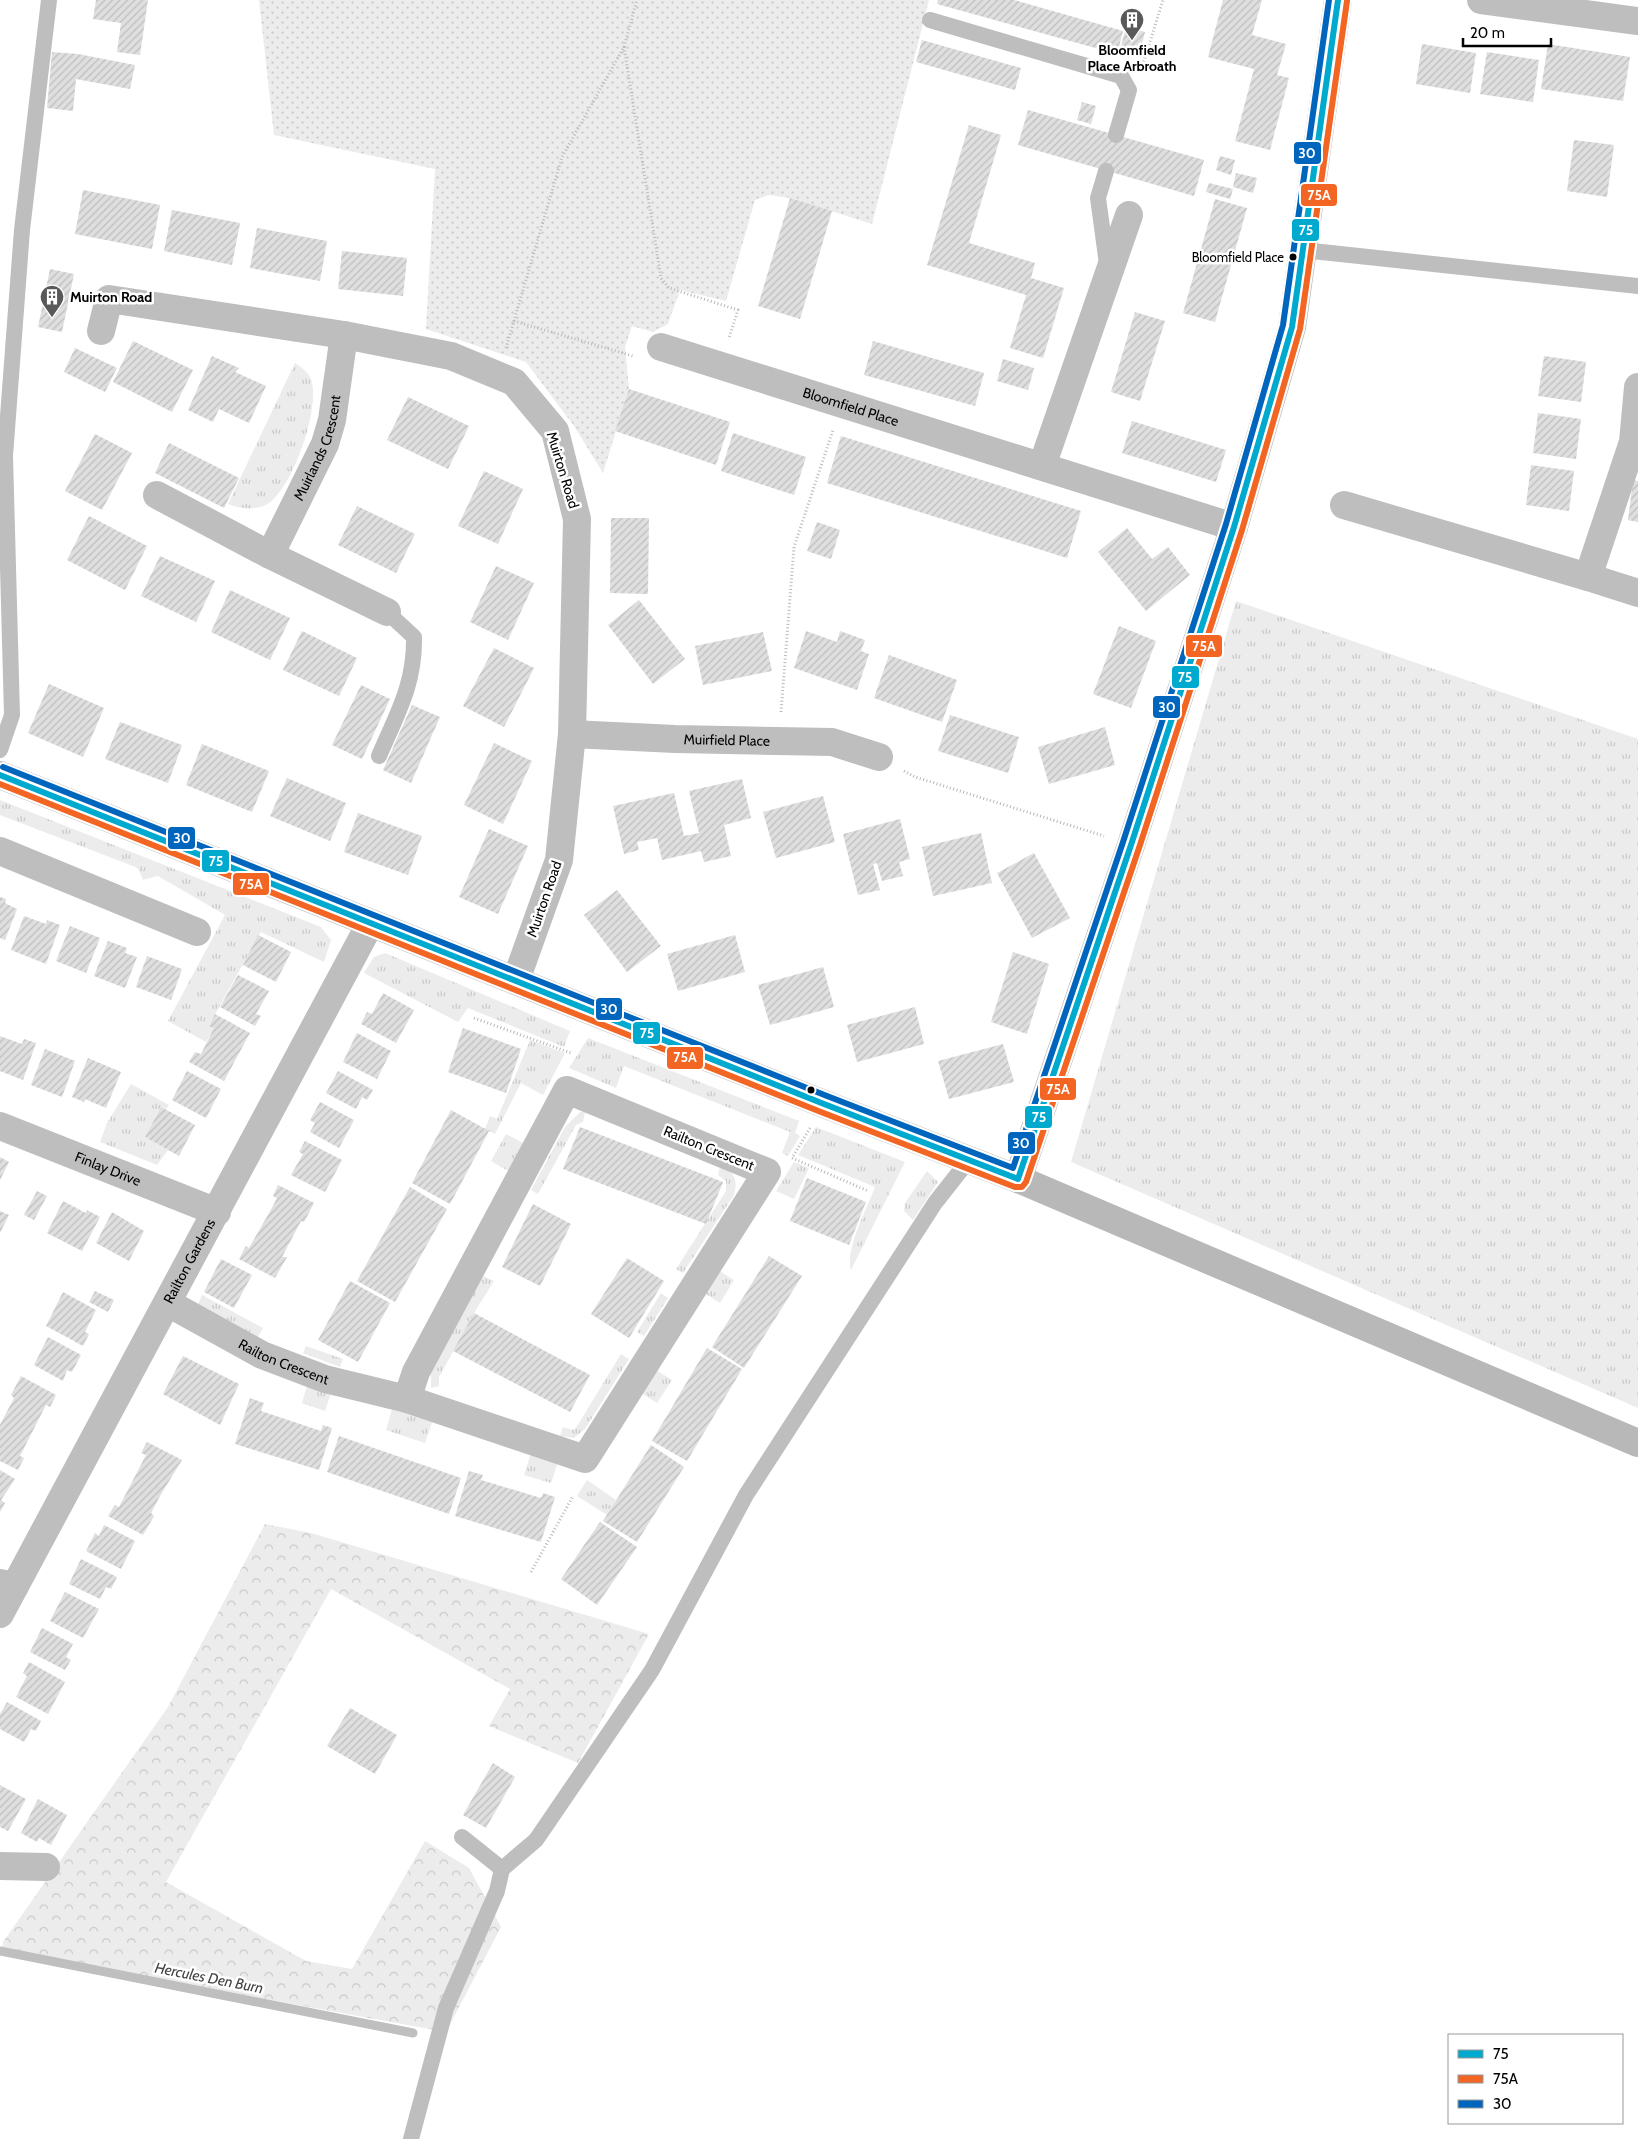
<svg xmlns="http://www.w3.org/2000/svg" width="1638" height="2139" font-family="Cabin,sans-serif">
<style>
.grass{fill:url(#grass-tufts)}
.forest{fill:url(#forest-crowns)}
.park{fill:url(#park-dots)}
.lines{fill:none;stroke-linecap:round;stroke-linejoin:round}
.stream{stroke:#bfbfbf;stroke-width:9}
.building{fill:url(#building-hatch)}
.path{stroke:#b9b9b9;stroke-width:3;stroke-dasharray:1 2.5;stroke-linecap:butt}
.service{stroke:#bebebe;stroke-width:16}
.minor{stroke:#bebebe;stroke-width:28}
.secondary{stroke:#b8b8b8;stroke-width:28}
.bus-1-casing{stroke:#fff;stroke-width:10}
.bus-2-casing{stroke:#fff;stroke-width:10}
.bus-3-casing{stroke:#fff;stroke-width:10}
.bus-1{stroke:#00a9ce;stroke-width:6}
.bus-2{stroke:#f26522;stroke-width:6}
.bus-3{stroke:#0065bd;stroke-width:6}
.bus-dot{fill:#000;stroke:#fff;stroke-width:2}
.labels{text-anchor:middle;stroke-width:5;stroke-linejoin:round;paint-order:stroke}
.bus-label{font-size:13px;fill:#000;stroke:#fff;text-anchor:end}
.poi-label{font-size:14px;font-weight:bold;fill:#000;stroke:#fff}
.street-label{font-size:14px;fill:#000;stroke:#fff}
.water-label{font-size:15px;font-style:italic;fill:#444;stroke:#fff}
.line-badge{stroke:#fff;stroke-width:2}
.badge-label{font-size:14px;text-anchor:middle;font-weight:bold;fill:#fff}
</style>
<defs>
<pattern id="grass-tufts" width="24" height="20" patternUnits="userSpaceOnUse" patternTransform="scale(1.25)"><rect width="24" height="20" fill="#ececec"/><path d="M3 7l-1-3M5 7V3M7 7l1-3M15 17l-1-3M17 17v-4M19 17l1-3" fill="none" stroke="#c9c9c9"/></pattern>
<pattern id="forest-crowns" width="20" height="18" patternUnits="userSpaceOnUse" patternTransform="scale(1.25)"><rect width="20" height="18" fill="#ececec"/><path d="M2 6a3 3 0 1 1 6 0M12 15a3 3 0 1 1 6 0" fill="none" stroke="#c9c9c9"/></pattern>
<pattern id="park-dots" width="8" height="8" patternUnits="userSpaceOnUse" patternTransform="scale(1.25)"><rect width="8" height="8" fill="#ececec"/><path d="M2 2h.1M6 6h.1" fill="none" stroke="#c9c9c9" stroke-width="1.8" stroke-linecap="round"/></pattern>
<pattern id="building-hatch" width="6" height="6" patternUnits="userSpaceOnUse" patternTransform="scale(1.25)"><rect width="6" height="6" fill="#dfdfdf"/><path d="M-1 1l2-2M0 6l6-6M5 7l2-2" fill="none" stroke="#bebebe"/></pattern>
</defs>
<rect width="100%" height="100%" fill="#fff"/>
<g class="grass">
<path d="M 295,363 C 301,367 308,372 311,379 C 321,407 293,486 269,503 C 256,511 241,509 228,504 Z"/>
<polygon points="1236,601 1638,739 1638,1408 1071,1162"/>
<polygon points="0,800 321,927 331,940 324,962 261,932 209,1025 214,1028 206,1042 168,1021 225,915 158,876 143,880 138,868 0,815"/>
<polygon points="385,953 570,1031 564,1047 468,1008 458,1022 364,973 374,957"/>
<polygon points="588,1038 799,1121 795,1133 800,1136 788,1156 782,1153 790,1132 624,1066 616,1088 569,1068"/>
<polygon points="530,1040 565,1053 543,1095 521,1083 495,1134 485,1129 490,1116 497,1119"/>
<polygon points="131,1084 169,1105 166,1109 161,1107 145,1137 168,1150 157,1165 100,1142 107,1123"/>
<polygon points="580,1112 585,1112 583,1122 576,1125 538,1194 531,1190 565,1127"/>
<path d="M 816,1127 L 905,1162 L 851,1270 C 845,1248 867,1209 875,1187 L 798,1155 Z"/>
<polygon points="506,1134 525,1144 510,1172 491,1161"/>
<polygon points="794,1162 809,1168 794,1199 776,1191"/>
<path d="M 720,1166 C 735,1171 738,1181 734,1195 L 683,1273 L 676,1269 L 726,1191 L 726,1181 L 718,1175 Z"/>
<polygon points="927,1171 938,1182 913,1220 904,1211 905,1203"/>
<polygon points="715,1268 734,1280 720,1303 701,1291"/>
<polygon points="483,1276 494,1281 474,1313 443,1370 439,1377 439,1386 431,1388 431,1371"/>
<polygon points="661,1293 668,1298 644,1336 637,1332"/>
<polygon points="202,1295 263,1328 258,1337 198,1304"/>
<polygon points="306,1346 343,1359 340,1367 303,1353"/>
<polygon points="621,1354 629,1359 585,1429 574,1438 560,1436 563,1427 572,1430 576,1428"/>
<polygon points="653,1368 672,1380 657,1403 638,1391"/>
<polygon points="308,1382 332,1390 325,1411 302,1403"/>
<polygon points="392,1409 432,1422 425,1443 386,1430"/>
<polygon points="531,1453 558,1462 551,1483 524,1475"/>
<polygon points="587,1480 616,1500 607,1515 577,1496"/>
</g>
<polygon class="forest" points="265,1524 311,1533 649,1634 578,1763 489,1726 510,1689 331,1589 166,1882 306,1961 352,1969 425,1841 469,1868 501,1927 446,2032 2,1951 3,1942 168,1707"/>
<polygon class="park" points="259,0 929,0 872,224 790,198 769,195 755,200 726,301 680,290 668,324 653,332 632,326 625,347 629,389 603,473 574,426 526,362 426,329 435,169 274,135"/>
<g class="lines">
<polyline class="stream" points="0,1951 413,2033"/>
</g>
<g class="building">
<polygon points="96,0 148,0 140,55 117,52 121,23 93,19"/>
<polygon points="938,0 1014,0 1123,31 1117,54 937,4"/>
<polygon points="1223,0 1262,0 1252,35 1286,44 1277,75 1289,78 1270,150 1235,141 1254,69 1208,57"/>
<polygon points="1126,27 1145,32 1139,55 1120,50"/>
<polygon points="922,40 1021,68 1015,90 916,62"/>
<polygon points="1422,44 1476,53 1470,93 1416,84"/>
<polygon points="1548,44 1630,57 1623,101 1541,89"/>
<polygon points="52,52 78,54 135,65 130,89 76,79 73,111 47,108"/>
<polygon points="1487,52 1539,60 1533,102 1480,94"/>
<polygon points="1082,102 1096,106 1091,124 1077,120"/>
<polygon points="1028,110 1204,160 1194,196 1018,145"/>
<polygon points="969,125 1001,135 969,243 1035,263 1031,278 1064,288 1043,358 1010,348 1026,295 927,265"/>
<polygon points="1574,140 1614,145 1607,197 1567,191"/>
<polygon points="1220,156 1235,160 1231,175 1216,170"/>
<polygon points="1236,173 1257,178 1253,193 1233,187"/>
<polygon points="1209,183 1233,189 1230,199 1206,192"/>
<polygon points="83,190 160,205 152,249 75,234"/>
<polygon points="790,198 832,211 800,319 758,306"/>
<polygon points="1215,199 1247,208 1215,322 1183,313"/>
<polygon points="172,210 240,223 232,265 164,251"/>
<polygon points="257,228 327,241 320,281 250,268"/>
<polygon points="342,251 407,258 403,296 338,289"/>
<polygon points="50,269 74,274 62,332 38,327"/>
<polygon points="1135,312 1165,321 1140,401 1111,392"/>
<polygon points="133,341 193,370 172,412 113,382"/>
<polygon points="873,341 984,373 975,406 864,375"/>
<polygon points="75,348 117,368 105,392 64,372"/>
<polygon points="212,356 239,368 235,372 266,386 249,423 219,409 213,422 188,410"/>
<polygon points="1544,356 1586,362 1581,402 1538,396"/>
<polygon points="1003,359 1034,368 1028,390 997,381"/>
<polygon points="629,389 730,422 716,465 615,431"/>
<polygon points="408,397 469,426 448,469 387,440"/>
<polygon points="1538,413 1581,419 1576,459 1533,453"/>
<polygon points="1132,421 1226,450 1216,482 1122,453"/>
<polygon points="733,433 806,457 794,495 721,471"/>
<polygon points="95,434 132,453 102,510 65,491"/>
<polygon points="841,436 1081,511 1067,558 827,483"/>
<polygon points="169,443 239,478 224,508 155,473"/>
<polygon points="1531,465 1574,471 1569,511 1526,505"/>
<polygon points="484,471 523,489 498,544 458,526"/>
<polygon points="1633,480 1638,481 1638,522 1628,520"/>
<polygon points="357,506 415,534 396,573 338,545"/>
<polygon points="89,516 147,546 125,590 67,560"/>
<polygon points="611,518 649,518 648,594 610,593"/>
<polygon points="817,522 840,530 831,559 807,551"/>
<polygon points="1127,528 1152,559 1168,547 1190,575 1146,611 1098,552"/>
<polygon points="160,556 215,581 196,622 141,596"/>
<polygon points="496,566 534,583 508,640 470,622"/>
<polygon points="230,590 290,618 270,660 211,632"/>
<polygon points="639,600 685,659 653,684 608,625"/>
<polygon points="1119,626 1156,641 1131,708 1093,694"/>
<polygon points="302,631 357,658 339,696 283,670"/>
<polygon points="806,631 837,642 840,631 865,640 861,651 869,654 857,690 794,668"/>
<polygon points="763,632 772,671 703,685 695,646"/>
<polygon points="494,648 534,668 504,727 463,706"/>
<polygon points="889,655 957,680 942,722 874,698"/>
<polygon points="49,684 104,708 83,757 28,733"/>
<polygon points="361,685 390,699 362,759 332,745"/>
<polygon points="412,705 440,717 411,783 383,770"/>
<polygon points="950,715 1019,737 1008,773 938,751"/>
<polygon points="120,722 182,745 168,783 105,759"/>
<polygon points="1105,727 1115,765 1049,784 1038,747"/>
<polygon points="494,743 532,761 503,824 464,805"/>
<polygon points="202,744 269,771 252,812 186,785"/>
<polygon points="287,778 346,803 330,841 270,816"/>
<polygon points="742,779 751,818 724,825 731,856 704,862 701,851 662,860 657,838 637,842 639,850 624,854 613,806 674,793 684,836 699,833 689,791"/>
<polygon points="823,796 835,842 776,858 763,812"/>
<polygon points="358,813 422,836 408,875 344,852"/>
<polygon points="900,819 910,859 899,862 903,876 882,881 877,863 873,864 880,890 858,895 843,834"/>
<polygon points="489,829 528,846 498,914 459,897"/>
<polygon points="981,833 992,883 933,896 922,847"/>
<polygon points="1034,853 1070,918 1032,938 997,873"/>
<polygon points="617,890 661,946 627,972 584,915"/>
<polygon points="0,897 6,899 5,903 17,909 5,940 0,938"/>
<polygon points="24,916 46,924 47,920 60,925 46,964 11,950"/>
<polygon points="70,926 100,938 86,973 56,961"/>
<polygon points="258,935 291,952 276,982 243,965"/>
<polygon points="735,935 745,972 678,991 667,954"/>
<polygon points="108,941 127,948 125,953 137,957 125,988 94,976"/>
<polygon points="1013,952 1049,964 1027,1034 991,1022"/>
<polygon points="147,956 182,969 171,1000 136,987"/>
<polygon points="823,967 834,1007 770,1025 758,985"/>
<polygon points="238,975 269,991 256,1014 261,1016 255,1026 220,1007"/>
<polygon points="383,993 414,1010 396,1043 361,1024 367,1012 372,1014"/>
<polygon points="915,1007 924,1044 857,1062 847,1025"/>
<polygon points="215,1014 250,1033 224,1081 189,1062 195,1052 201,1054 214,1028 209,1026"/>
<polygon points="463,1028 521,1049 506,1093 448,1072"/>
<polygon points="357,1033 391,1051 377,1079 343,1062"/>
<polygon points="0,1036 22,1044 24,1039 36,1043 23,1080 0,1071"/>
<polygon points="1003,1044 1014,1082 949,1099 938,1061"/>
<polygon points="45,1049 75,1061 62,1097 31,1085"/>
<polygon points="88,1058 121,1072 106,1108 85,1099 84,1102 72,1097"/>
<polygon points="187,1071 221,1089 206,1118 172,1100"/>
<polygon points="338,1071 373,1090 367,1100 362,1097 356,1109 326,1093"/>
<polygon points="320,1102 354,1120 339,1148 310,1132 315,1123 310,1120"/>
<polygon points="161,1107 195,1125 179,1156 145,1137"/>
<polygon points="451,1110 489,1131 450,1204 412,1183"/>
<polygon points="580,1127 723,1182 706,1224 563,1169"/>
<polygon points="305,1141 342,1160 325,1192 291,1175 303,1154 299,1152"/>
<polygon points="0,1157 9,1162 0,1180"/>
<polygon points="807,1178 866,1202 849,1245 790,1221"/>
<polygon points="278,1185 314,1203 304,1222 301,1221 282,1257 287,1257 275,1278 239,1259 246,1246 249,1248 273,1206 277,1198 273,1196"/>
<polygon points="410,1187 447,1209 395,1302 357,1281"/>
<polygon points="37,1191 47,1196 34,1220 24,1215"/>
<polygon points="63,1201 86,1213 87,1210 100,1217 82,1251 47,1233"/>
<polygon points="533,1204 571,1224 540,1286 502,1267"/>
<polygon points="0,1211 9,1215 0,1233"/>
<polygon points="112,1212 144,1231 129,1261 96,1243"/>
<polygon points="769,1256 802,1276 744,1368 712,1347"/>
<polygon points="627,1258 664,1281 629,1338 591,1314"/>
<polygon points="221,1259 252,1275 234,1308 204,1292"/>
<polygon points="350,1281 390,1303 358,1362 318,1340"/>
<polygon points="95,1291 114,1300 108,1312 89,1302"/>
<polygon points="63,1292 96,1310 85,1332 89,1334 83,1346 46,1326"/>
<polygon points="474,1313 590,1375 570,1412 453,1351"/>
<polygon points="48,1337 81,1355 72,1372 67,1370 63,1381 34,1365"/>
<polygon points="707,1348 742,1369 687,1461 652,1441"/>
<polygon points="183,1356 239,1384 220,1425 163,1394"/>
<polygon points="21,1376 56,1395 50,1407 46,1405 20,1456 24,1458 18,1470 0,1461 0,1425 14,1398 11,1395"/>
<polygon points="250,1398 264,1403 261,1411 321,1431 323,1425 332,1428 319,1470 235,1444"/>
<polygon points="339,1436 461,1478 449,1514 327,1472"/>
<polygon points="147,1442 182,1460 160,1496 151,1513 154,1516 143,1535 108,1516 115,1505 119,1507 146,1455 141,1453"/>
<polygon points="651,1445 684,1467 637,1542 603,1521"/>
<polygon points="0,1470 15,1479 1,1500 5,1503 0,1512"/>
<polygon points="469,1471 483,1475 481,1480 541,1498 543,1493 555,1497 541,1542 455,1516"/>
<polygon points="600,1522 637,1547 597,1605 561,1579"/>
<polygon points="104,1525 135,1541 121,1569 86,1551 95,1533 99,1536"/>
<polygon points="81,1559 117,1577 111,1589 106,1587 100,1599 69,1584"/>
<polygon points="65,1592 99,1609 83,1638 50,1621"/>
<polygon points="42,1628 73,1644 66,1657 71,1660 65,1670 30,1652"/>
<polygon points="29,1662 65,1682 48,1714 16,1697 27,1676 23,1673"/>
<polygon points="7,1702 41,1721 36,1731 31,1729 24,1742 0,1729 0,1714"/>
<polygon points="350,1708 397,1735 375,1774 327,1746"/>
<polygon points="493,1763 515,1777 486,1828 463,1815"/>
<polygon points="0,1785 26,1799 8,1831 0,1827"/>
<polygon points="38,1799 67,1815 51,1845 39,1838 37,1842 21,1833"/>
</g>
<g class="lines">
<g class="path">
<polyline points="624,47 661,278 669,288 738,310 729,338"/>
<polyline points="1141,64 1144,61 1163,0"/>
<polyline points="514,321 633,356"/>
<polyline points="506,348 562,157 624,47 637,0"/>
<polyline points="781,712 794,547 833,430"/>
<polyline points="904,771 915,777 1104,836"/>
<polyline points="474,1018 571,1053"/>
<polyline points="810,1128 792,1158 868,1191"/>
<polyline points="531,1572 573,1496"/>
</g>
<g class="service">
<polyline points="930,20 1121,76 1129,90 1116,135"/>
<polyline points="1106,171 1098,198 1107,264"/>
<polyline points="1303,250 1638,286"/>
<polyline points="0,750 12,715 5,456 22,230 49,0"/>
<path d="M 379,756 C 397,714 415,684 414,637 L 387,612"/>
<polyline points="462,1837 502,1869 536,1840 652,1670 746,1495 935,1203 968,1161"/>
<polyline points="411,2139 446,2008 497,1891 502,1869"/>
</g>
<g class="minor">
<polyline points="1481,0 1638,21"/>
<polyline points="101,331 109,299 344,335 451,356 514,382 555,431 577,519 572,734 559,860 516,980"/>
<path id="s1" d="M 661,347 L 1234,527"/>
<polyline points="1042,466 1129,215"/>
<polyline points="157,495 270,555 387,612"/>
<polyline points="1344,505 1588,577 1633,442 1638,387"/>
<path id="s2" d="M 270,555 L 325,444 L 332,420 L 344,335"/>
<polyline points="1588,577 1638,593"/>
<path id="s3" d="M 572,734 L 675,739 L 832,742 L 879,757"/>
<polyline points="0,775 824,1104 1018,1179"/>
<polyline points="0,851 197,932"/>
<polygon points="567,1090 767,1172 585,1459 407,1399 416,1372"/>
<path id="s4" d="M 0,1126 L 217,1212"/>
<path id="s5" d="M 168,1303 L 262,1355 L 325,1379 L 407,1399"/>
<path id="s6" d="M 0,1583 L 15,1586 L 370,924"/>
<polyline points="0,1614 15,1586"/>
<polyline points="0,1866 46,1867"/>
</g>
<polyline class="secondary" points="1338,0 1292,327 1234,527 1131,845 1018,1179 1638,1443"/>
<defs>
<polyline id="bus-1" points="0,775 824,1104 1018,1179 1131,845 1234,527 1292,327 1338,0"/>
<polyline id="bus-2" points="0,784 821,1112 1015,1187 1022,1187 1026,1182 1139,848 1242,530 1300,329 1347,1"/>
<polyline id="bus-3" points="3,767 827,1096 1013,1168 1123,842 1226,524 1283,325 1329,0"/>
</defs>
<use href="#bus-1" class="bus-1-casing"/>
<use href="#bus-2" class="bus-2-casing"/>
<use href="#bus-3" class="bus-3-casing"/>
<use href="#bus-1" class="bus-1"/>
<use href="#bus-2" class="bus-2"/>
<use href="#bus-3" class="bus-3"/>
</g>
<defs>
<symbol id="building-pin" viewBox="-11 -11 22 30"><path d="M0 17L-7.5 6A9.5 9.5 0 1 1 7.5 6Z" fill="#595959" stroke="#fff"/><path d="M-4-6H4V6H1V3H-1V6H-4ZM-2.5-4.3h1.7v1.8h-1.7ZM.8-4.3h1.7v1.8H.8ZM-2.5-1h1.7V.8h-1.7ZM.8-1h1.7V.8H.8Z" fill="#fff"/></symbol>
</defs>
<g fill-rule="evenodd">
<use href="#building-pin" x="1118" y="6" width="28" height="38"/>
<use href="#building-pin" x="38" y="283" width="28" height="38"/>
</g>
<g class="bus-dot">
<circle cx="1293" cy="257" r="4.5"/>
<circle cx="811" cy="1090" r="4.5"/>
</g>
<g class="labels">
<g class="bus-label">
<text x="1284" y="262">Bloomfield Place</text>
</g>
<g class="poi-label">
<text x="1132" y="55">Bloomfield<tspan x="1132" dy="16">Place Arbroath</tspan></text>
<text x="70" y="302" text-anchor="start">Muirton Road</text>
</g>
<g class="street-label">
<text dy="5" stroke="none"><textPath href="#s1" startOffset="199">Bloomfield Place</textPath></text>
<text dy="5" stroke="none"><textPath href="#s2" startOffset="118">Muirlands Crescent</textPath></text>
<text transform="translate(563 470) rotate(73)" y="5">Muirton Road</text>
<text dy="5" stroke="none"><textPath href="#s3" startOffset="155">Muirfield Place</textPath></text>
<text transform="translate(544 899) rotate(-71)" y="5">Muirton Road</text>
<text transform="translate(709 1148) rotate(22)" y="5">Railton Crescent</text>
<text dy="5" stroke="none"><textPath href="#s4" startOffset="116">Finlay Drive</textPath></text>
<text dy="5" stroke="none"><textPath href="#s6" startOffset="384">Railton Gardens</textPath></text>
<text dy="5" stroke="none"><textPath href="#s5" startOffset="130">Railton Crescent</textPath></text>
</g>
<g class="water-label">
<text transform="translate(209 1978) rotate(11)" y="5">Hercules Den Burn</text>
</g>
</g>
<g class="line-badge">
<rect x="1293" y="141" width="29" height="24" rx="5" fill="#0065bd"/>
<rect x="1300" y="183" width="38" height="24" rx="5" fill="#f26522"/>
<rect x="1291" y="218" width="29" height="24" rx="5" fill="#00a9ce"/>
<rect x="1185" y="634" width="38" height="24" rx="5" fill="#f26522"/>
<rect x="1171" y="665" width="29" height="24" rx="5" fill="#00a9ce"/>
<rect x="1152" y="695" width="29" height="24" rx="5" fill="#0065bd"/>
<rect x="167" y="826" width="29" height="24" rx="5" fill="#0065bd"/>
<rect x="201" y="849" width="29" height="24" rx="5" fill="#00a9ce"/>
<rect x="232" y="872" width="38" height="24" rx="5" fill="#f26522"/>
<rect x="595" y="997" width="28" height="24" rx="5" fill="#0065bd"/>
<rect x="632" y="1021" width="29" height="24" rx="5" fill="#00a9ce"/>
<rect x="666" y="1046" width="38" height="24" rx="5" fill="#f26522"/>
<rect x="1039" y="1077" width="38" height="24" rx="5" fill="#f26522"/>
<rect x="1024" y="1105" width="29" height="24" rx="5" fill="#00a9ce"/>
<rect x="1007" y="1131" width="29" height="24" rx="5" fill="#0065bd"/>
</g>
<g class="badge-label">
<text x="1307" y="158">30</text>
<text x="1319" y="200">75A</text>
<text x="1306" y="235">75</text>
<text x="1204" y="651">75A</text>
<text x="1185" y="682">75</text>
<text x="1167" y="712">30</text>
<text x="182" y="843">30</text>
<text x="216" y="866">75</text>
<text x="251" y="889">75A</text>
<text x="609" y="1014">30</text>
<text x="647" y="1038">75</text>
<text x="685" y="1062">75A</text>
<text x="1058" y="1094">75A</text>
<text x="1039" y="1122">75</text>
<text x="1021" y="1148">30</text>
</g>
<rect x="1448" y="2034" width="175" height="90" fill="#ffffff" stroke="#999999"/>
<rect x="1458" y="2050" width="25" height="8" fill="#00a9ce" stroke="#999999"/>
<text x="1493" y="2059" font-size="15" fill="#000000">75</text>
<rect x="1458" y="2075" width="25" height="8" fill="#f26522" stroke="#999999"/>
<text x="1493" y="2084" font-size="15" fill="#000000">75A</text>
<rect x="1458" y="2100" width="25" height="8" fill="#0065bd" stroke="#999999"/>
<text x="1493" y="2109" font-size="15" fill="#000000">30</text>
<path d="M1463 38v8h88v-8" fill="none" stroke="#000000" stroke-width="2.5"/>
<text x="1470" y="38" font-size="15" fill="#000000" stroke="#ffffff" stroke-width="4" paint-order="stroke">20 m</text>
</svg>
